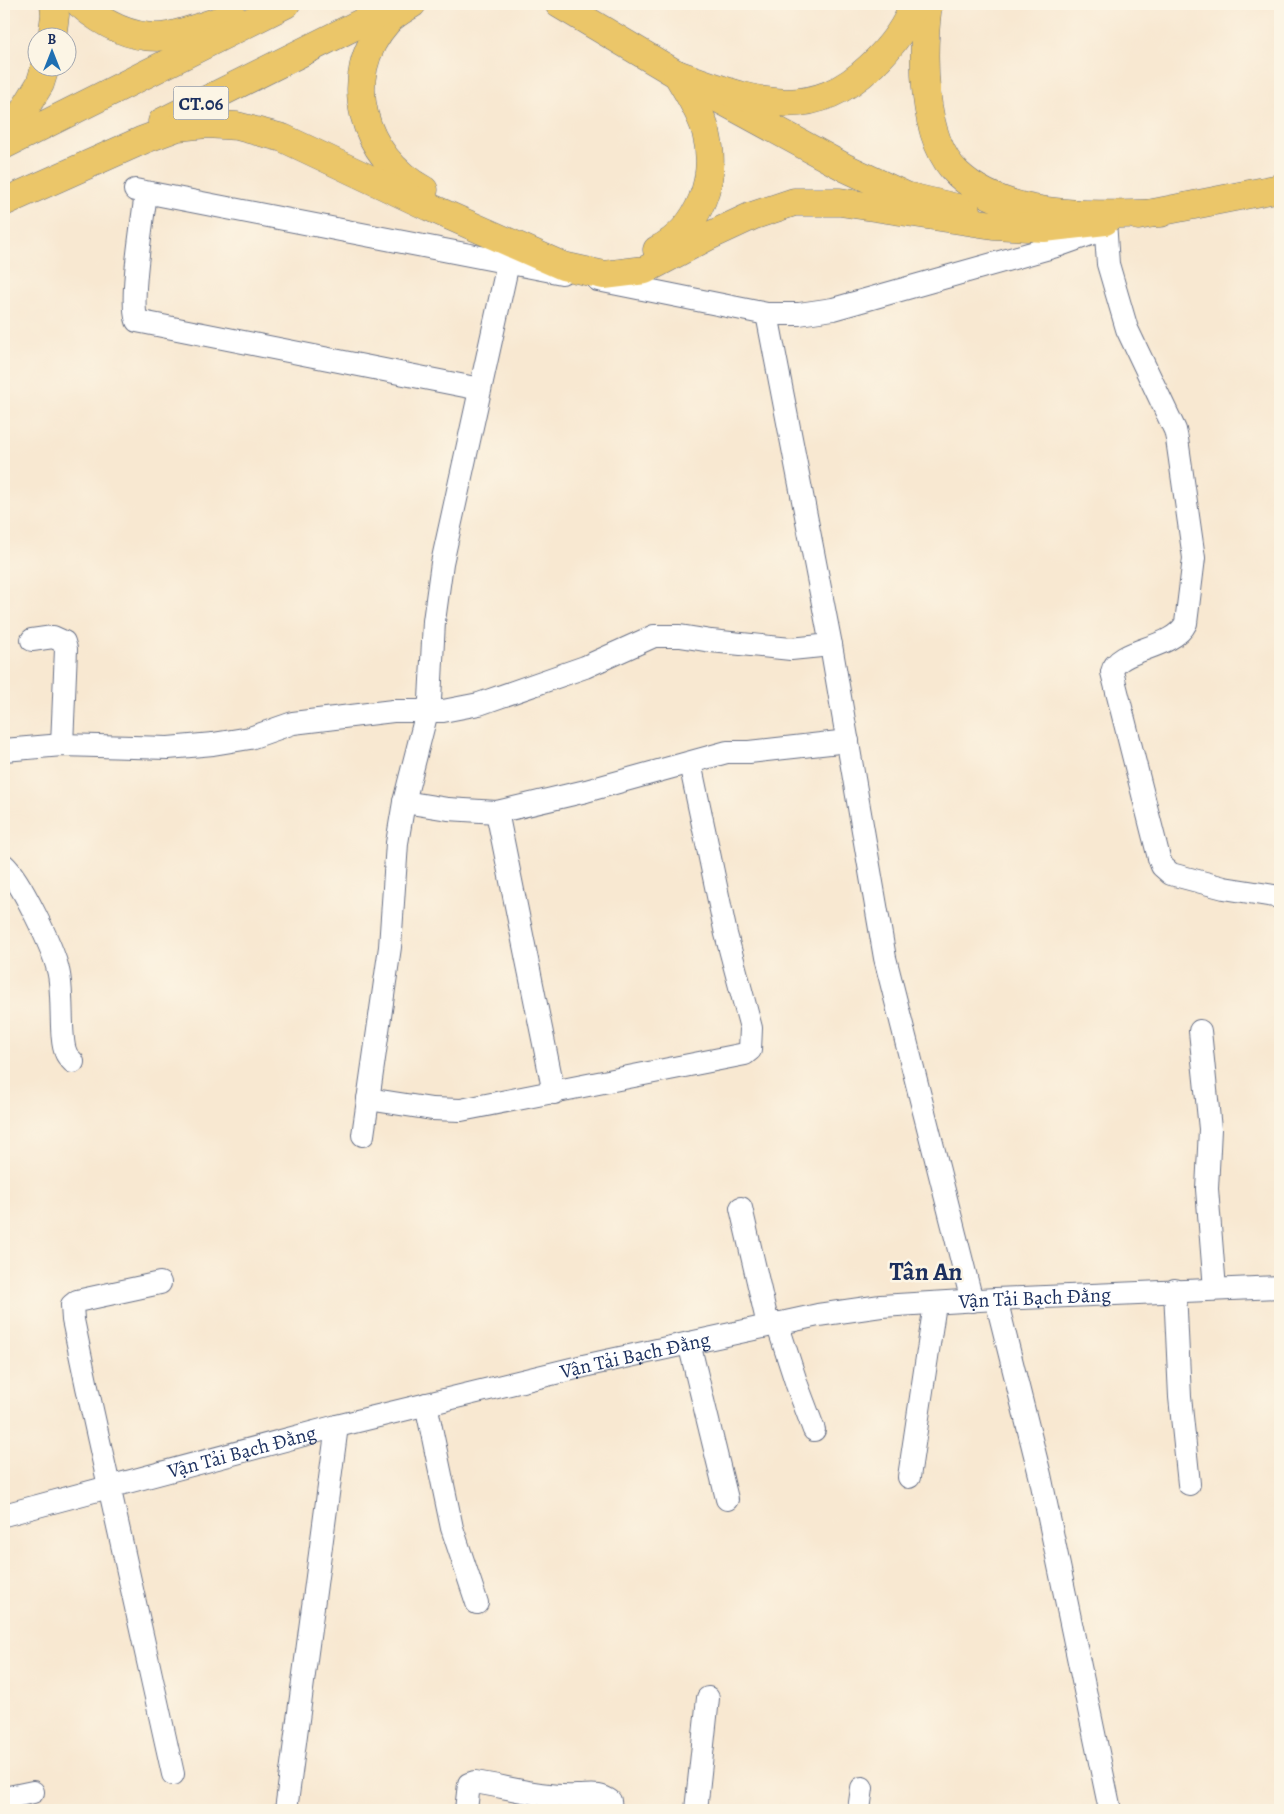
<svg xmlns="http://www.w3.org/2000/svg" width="1284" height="1814" font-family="Alegreya,serif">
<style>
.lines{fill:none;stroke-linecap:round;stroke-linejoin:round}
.minor-casing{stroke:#687086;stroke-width:24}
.major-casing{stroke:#687086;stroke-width:29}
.highway-casing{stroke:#687086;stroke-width:29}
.minor{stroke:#fff;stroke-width:22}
.major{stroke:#ebc669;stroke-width:28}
.highway{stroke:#ebc669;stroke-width:28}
.labels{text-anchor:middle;stroke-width:5;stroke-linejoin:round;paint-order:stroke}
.shield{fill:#fcf5e5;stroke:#5e6a86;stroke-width:1}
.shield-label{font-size:19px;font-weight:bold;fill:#1b2f5e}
.street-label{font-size:20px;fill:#1b2f5e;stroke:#fcf5e5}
.district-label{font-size:25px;font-weight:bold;fill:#1b2f5e;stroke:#fcf5e5}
</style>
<rect width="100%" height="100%" fill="#fcf5e5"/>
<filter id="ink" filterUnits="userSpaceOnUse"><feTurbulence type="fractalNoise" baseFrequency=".02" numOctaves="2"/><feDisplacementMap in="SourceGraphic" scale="10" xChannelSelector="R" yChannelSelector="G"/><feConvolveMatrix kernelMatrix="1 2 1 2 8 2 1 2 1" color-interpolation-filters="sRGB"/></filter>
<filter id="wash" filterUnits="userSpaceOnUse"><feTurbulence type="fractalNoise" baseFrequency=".0096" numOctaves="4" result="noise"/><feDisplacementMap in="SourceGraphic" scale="20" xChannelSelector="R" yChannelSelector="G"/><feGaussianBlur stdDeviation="1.12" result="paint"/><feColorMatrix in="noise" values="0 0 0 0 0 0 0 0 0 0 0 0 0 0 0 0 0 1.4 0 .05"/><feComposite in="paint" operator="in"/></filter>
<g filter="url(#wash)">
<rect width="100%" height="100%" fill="#f8e8d1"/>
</g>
<g filter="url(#ink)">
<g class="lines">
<defs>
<g id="minor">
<polyline points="135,190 562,273"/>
<path d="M 146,193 C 143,218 129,301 137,321 L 480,389"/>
<path d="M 1105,221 L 1108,264 L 1127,329 L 1175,430 L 1177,439 L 1194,558 L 1186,623 C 1173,650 1117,648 1112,672 L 1159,858 L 1162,866 L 1171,874 L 1224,888 L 1280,897"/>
<polyline points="598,280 767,314 799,314 833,309 1060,245 1091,234 1105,221"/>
<polyline points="767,314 831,645 885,958 972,1301"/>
<polyline points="32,640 53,637 64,642 66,649 62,745"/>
<polyline points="4,750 62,745 168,748 213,744 250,738 293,723 393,711 443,711 479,704 585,667 654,636 680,636 711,641 791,649 831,645"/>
<polyline points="404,802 448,809 497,812 586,791 727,752 749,752 848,741"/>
<polyline points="497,812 554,1093"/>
<path d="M 4,865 C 20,879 53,948 58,970 C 64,991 59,1039 66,1053 C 67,1056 71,1060 73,1062"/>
<polyline points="1200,1031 1210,1129 1207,1189 1215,1289"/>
<polyline points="368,1099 432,1109 461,1110 745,1054 750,1050 751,1028 726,934 690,763"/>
<polyline points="363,1135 390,947 397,843 404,802 430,700 434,621 442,563 508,263"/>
<polyline points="741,1208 768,1325"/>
<polyline points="160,1283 77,1301 72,1305 73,1320 87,1387 173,1774"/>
<polyline points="1175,1290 1180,1397 1189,1484"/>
<polyline points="996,1299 1040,1475 1110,1810"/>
<polyline points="777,1323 797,1385 814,1430"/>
<polyline points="689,1343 727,1499"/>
<polyline points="426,1404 452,1528 477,1603"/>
<polyline points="909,1477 935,1304"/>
<path id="s1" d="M 4,1515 L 337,1426 L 588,1365 L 818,1315 L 881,1306 L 996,1299 L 1280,1287"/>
<polyline points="4,1798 33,1792"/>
<polyline points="286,1810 337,1426"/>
<path d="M 466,1810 L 469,1784 L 475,1782 C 508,1787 543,1798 577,1796 C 591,1796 599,1793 610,1801 L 611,1810"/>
<polyline points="696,1810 708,1698"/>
<polyline points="859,1810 862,1788"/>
</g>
<g id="major">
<polyline points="559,4 710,94 846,168 906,196 966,210"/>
<polyline points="1138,216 1280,188"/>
</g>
<g id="highway">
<path d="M 80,4 C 101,22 128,37 157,37 C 174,37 215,22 232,16"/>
<path d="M 412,4 C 404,9 393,15 387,22 C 338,77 363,158 424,190"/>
<path d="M 928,4 C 922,51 920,139 958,174 C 1008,221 1097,215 1161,213"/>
<polyline points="52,38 55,15 54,4"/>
<path d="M 677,74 C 750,99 807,127 871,66 C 889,49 906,28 914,4"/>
<polyline points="162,122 399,4"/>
<polyline points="4,126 21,115 40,84 45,68"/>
<polyline points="4,145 286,4"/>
<polyline points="4,202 143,140 178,127 206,124 237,126 283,138 427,206 563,266 604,275 645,270 709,236 752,216 794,202 840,202 993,225 1044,228 1105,221"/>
<path d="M 657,250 C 700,228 718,178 706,132 C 701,112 687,92 677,74"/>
</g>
</defs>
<use href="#minor" class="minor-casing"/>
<use href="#major" class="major-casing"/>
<use href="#highway" class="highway-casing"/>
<use href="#minor" class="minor"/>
<use href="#major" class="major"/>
<use href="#highway" class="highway"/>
</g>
</g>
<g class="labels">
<rect class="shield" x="173.5" y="86.5" width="55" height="33" rx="4"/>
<g class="shield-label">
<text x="201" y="110">CT.06</text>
</g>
<g class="street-label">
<text dy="7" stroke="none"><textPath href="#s1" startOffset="1056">Vận Tải Bạch Đằng</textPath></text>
<text dy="7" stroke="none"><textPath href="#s1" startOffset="651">Vận Tải Bạch Đằng</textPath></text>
<text dy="7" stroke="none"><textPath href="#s1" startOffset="246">Vận Tải Bạch Đằng</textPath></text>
</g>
<g class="district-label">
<text x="926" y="1280">Tân An</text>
</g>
</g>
<rect width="1284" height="1814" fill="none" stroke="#fcf5e5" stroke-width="20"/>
<g transform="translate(52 52)"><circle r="24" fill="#fcf5e5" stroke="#a2a6af"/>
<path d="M0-4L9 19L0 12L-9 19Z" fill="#1f6fb2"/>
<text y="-8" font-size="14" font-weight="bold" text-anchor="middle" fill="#1b2f5e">B</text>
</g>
</svg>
